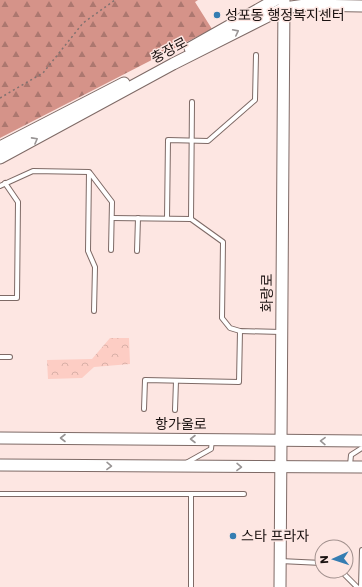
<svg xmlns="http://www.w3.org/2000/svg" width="362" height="587" font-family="Poppins,'Noto Sans KR',sans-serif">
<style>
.forest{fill:url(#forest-firs)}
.park{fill:url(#park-crowns)}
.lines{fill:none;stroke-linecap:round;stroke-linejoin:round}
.lane-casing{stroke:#7e6a66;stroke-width:6}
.secondary-casing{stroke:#7e6a66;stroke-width:13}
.path{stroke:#817270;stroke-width:1.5;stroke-dasharray:2 3;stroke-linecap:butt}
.lane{stroke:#fff;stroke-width:4}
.secondary{stroke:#fff;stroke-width:11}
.oneway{stroke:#989494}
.poi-dot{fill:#357db2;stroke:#fde6e2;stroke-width:1.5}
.labels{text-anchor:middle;stroke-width:3;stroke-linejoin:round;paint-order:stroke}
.poi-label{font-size:14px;fill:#1a1211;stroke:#fde6e2;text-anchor:start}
.street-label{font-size:14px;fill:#1a1211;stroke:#fde6e2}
</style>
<defs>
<pattern id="forest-firs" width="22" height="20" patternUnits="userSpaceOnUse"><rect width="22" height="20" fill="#d59389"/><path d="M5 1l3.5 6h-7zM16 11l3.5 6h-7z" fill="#ac776f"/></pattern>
<pattern id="park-crowns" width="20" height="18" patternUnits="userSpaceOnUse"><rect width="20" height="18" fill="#fdcdc4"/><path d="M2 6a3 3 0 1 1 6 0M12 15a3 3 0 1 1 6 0" fill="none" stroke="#d8afa7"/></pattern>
</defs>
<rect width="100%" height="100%" fill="#fde6e2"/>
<polygon class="forest" points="0,0 198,0 195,2 212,29 0,138"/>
<polygon class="park" points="110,338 129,338 130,364 94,367 82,378 48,379 47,360 92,359"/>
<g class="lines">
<defs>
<g id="lane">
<polyline points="90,173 112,202 111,250"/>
<polyline points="0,186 33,171 89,172 88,251 95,267 94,311"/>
<polyline points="112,218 191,219 223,242 222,318 230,328 240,331 281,332"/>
<polyline points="167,218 168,140 208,141 255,100 256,55"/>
<polyline points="191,219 192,102"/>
<polyline points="137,251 138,218"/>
<polyline points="0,298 17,298 18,202 5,183"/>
<polyline points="0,357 10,357"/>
<polyline points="144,409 145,380 239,382 240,331"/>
<polyline points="175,410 176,381"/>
<polyline points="186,463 211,449 212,440"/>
<polyline points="350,465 351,455 362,448"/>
<polyline points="0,494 244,494"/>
<polyline points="280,561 322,563"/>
<polyline points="341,571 357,587"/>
<polyline points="191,587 191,494"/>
<polyline points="361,587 362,550"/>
</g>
<g id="secondary">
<polyline points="190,48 275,0"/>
<polyline points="0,147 124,83"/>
<polyline points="0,158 173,64 284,8 305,5 362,6"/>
<polyline points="0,438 362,441"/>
<polyline points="0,465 362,467"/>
<polyline points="280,587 284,0"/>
</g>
</defs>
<use href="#lane" class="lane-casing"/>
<use href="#secondary" class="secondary-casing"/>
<polyline class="path" points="0,98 43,73 83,23 115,0"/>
<use href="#lane" class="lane"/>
<use href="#secondary" class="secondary"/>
</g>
<defs><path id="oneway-chevron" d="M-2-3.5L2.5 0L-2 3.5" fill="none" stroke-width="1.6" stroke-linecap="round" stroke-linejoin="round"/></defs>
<g class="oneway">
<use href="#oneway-chevron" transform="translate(236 32) rotate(-27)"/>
<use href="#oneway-chevron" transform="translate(35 140) rotate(-29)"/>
<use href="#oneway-chevron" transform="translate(63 438) rotate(-180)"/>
<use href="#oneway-chevron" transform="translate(193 439) rotate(-180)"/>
<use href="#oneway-chevron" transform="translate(323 441) rotate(-179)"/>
<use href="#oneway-chevron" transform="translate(109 466) rotate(1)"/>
<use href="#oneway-chevron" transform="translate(239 467) rotate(1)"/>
</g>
<g class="poi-dot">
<circle cx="217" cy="15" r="4"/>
<circle cx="233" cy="536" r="4"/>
</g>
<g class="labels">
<g class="poi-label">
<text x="225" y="20">성포동 행정복지센터</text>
<text x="241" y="541">스타 프라자</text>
</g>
<g class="street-label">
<text transform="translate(169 50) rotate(-28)" y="5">충장로</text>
<text transform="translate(267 293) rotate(-90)" y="5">화랑로</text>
<text x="181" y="429">항가울로</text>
</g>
</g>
<g transform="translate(334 559) rotate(267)"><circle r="19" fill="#fde6e2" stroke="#a2918e"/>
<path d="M0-3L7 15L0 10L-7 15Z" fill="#357db2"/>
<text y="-6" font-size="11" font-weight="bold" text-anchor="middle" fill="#1a1211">N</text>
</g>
</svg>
